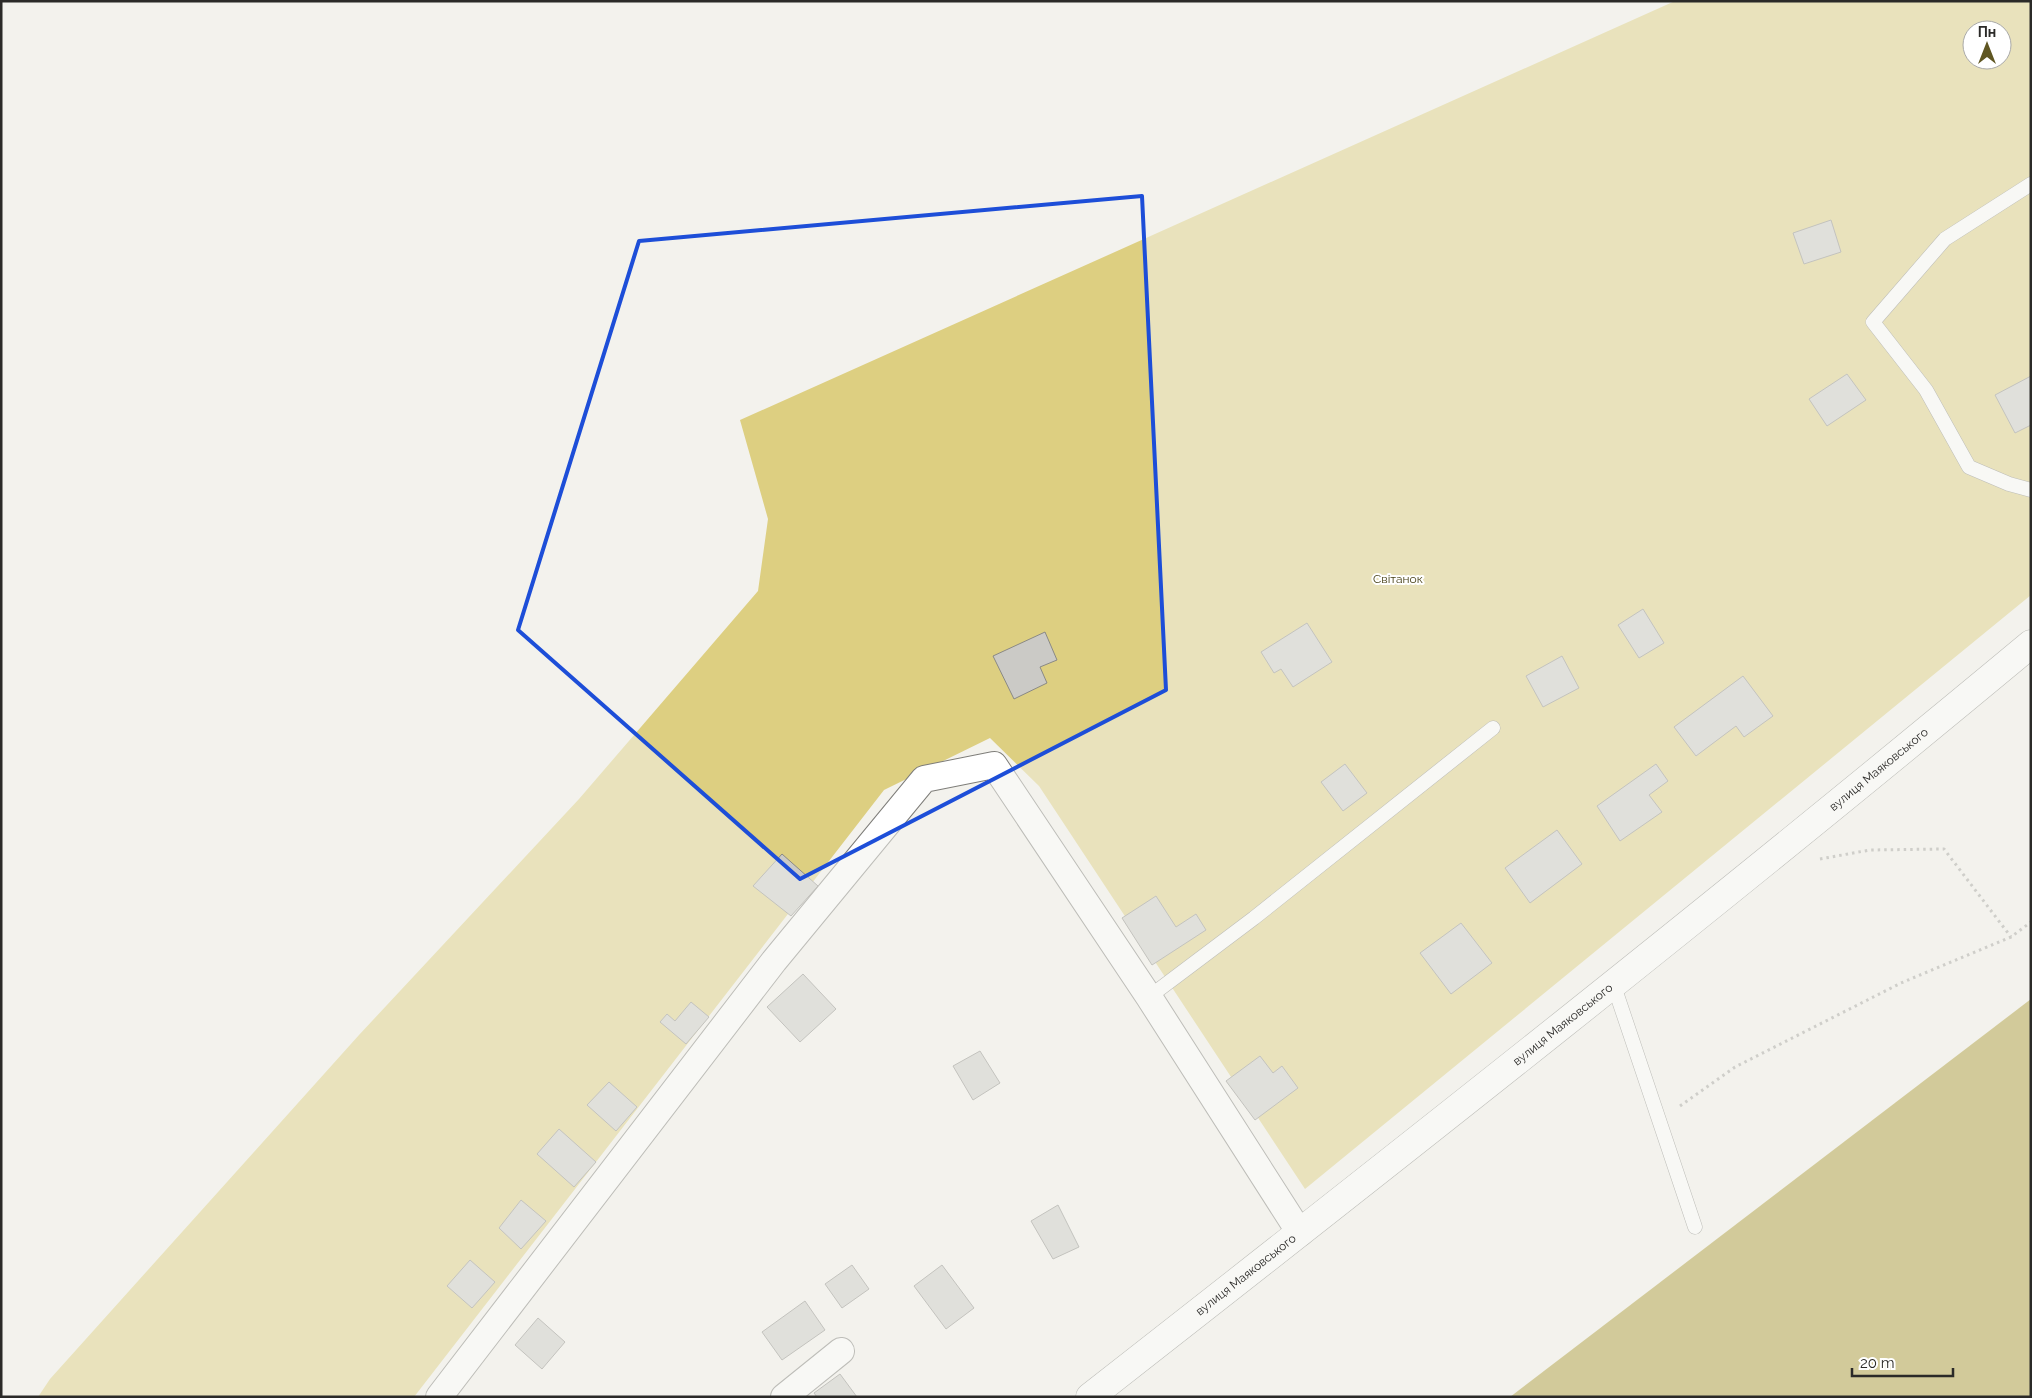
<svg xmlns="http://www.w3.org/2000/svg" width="2032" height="1398" font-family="Raleway,sans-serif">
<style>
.green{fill:#ddcf81;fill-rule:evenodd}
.water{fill:#ac9a36}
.building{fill:#cbcac6;stroke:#8a8985}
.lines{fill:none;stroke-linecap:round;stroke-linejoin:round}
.service-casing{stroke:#7e7d79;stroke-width:15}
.minor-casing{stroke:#7e7d79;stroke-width:28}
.tertiary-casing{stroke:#7e7d79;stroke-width:29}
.path{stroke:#a4a39f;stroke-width:3;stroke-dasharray:2.5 4;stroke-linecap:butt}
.service{stroke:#fff;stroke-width:14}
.minor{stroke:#fff;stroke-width:26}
.tertiary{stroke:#fff;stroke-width:28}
.marked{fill:none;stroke:#1d4ed8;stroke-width:4;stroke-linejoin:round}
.labels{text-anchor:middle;stroke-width:4;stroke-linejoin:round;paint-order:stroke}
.park-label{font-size:12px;fill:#433c12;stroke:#fff}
.street-label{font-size:12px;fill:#2b2a28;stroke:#fff}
</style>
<rect width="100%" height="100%" fill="#f3f2ed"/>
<path class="green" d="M 1675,1 L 2031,1 L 2031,595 L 1305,1189 L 1039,786 L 990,738 L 884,790 L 414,1397 L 38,1397 L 50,1379 L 359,1035 L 579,799 L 758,591 L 768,519 L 740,420 ZM 1972,30 L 2002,30 L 2002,60 L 1972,60 Z"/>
<polygon class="water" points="2031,999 2031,1397 1510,1397"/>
<g class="building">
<polygon points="1831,220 1841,252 1804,264 1793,233"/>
<polygon points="1847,374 1866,400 1827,426 1809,399"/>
<polygon points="2031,376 2031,425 2015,433 1995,395"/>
<polygon points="1643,609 1664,643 1639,658 1618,625"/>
<polygon points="1307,623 1332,662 1293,687 1281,669 1274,673 1261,652"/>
<polygon points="1045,632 1057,660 1040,667 1047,683 1014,699 993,656"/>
<polygon points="1562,656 1579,688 1543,707 1526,676"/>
<polygon points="1743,676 1773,716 1744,737 1736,726 1696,756 1674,727"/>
<polygon points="1345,764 1367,793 1343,811 1321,782"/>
<polygon points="1656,764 1668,781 1649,795 1662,812 1620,841 1597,806"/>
<polygon points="1557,830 1582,864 1530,903 1505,868"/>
<polygon points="782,854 818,886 791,916 753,886"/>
<polygon points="1156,896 1176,927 1196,914 1206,930 1152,965 1122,918"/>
<polygon points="1461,923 1492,963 1451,994 1420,953"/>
<polygon points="803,974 836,1009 800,1042 767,1007"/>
<polygon points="691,1002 709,1017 686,1044 660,1022 667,1014 675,1021"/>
<polygon points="980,1051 1000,1083 973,1100 953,1066"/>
<polygon points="1260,1056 1273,1073 1282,1066 1298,1088 1255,1120 1226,1081"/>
<polygon points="609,1082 637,1107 616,1131 587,1105"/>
<polygon points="559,1129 596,1162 574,1187 537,1154"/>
<polygon points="521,1200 546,1221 521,1249 499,1228"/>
<polygon points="1058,1205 1079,1247 1053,1259 1031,1221"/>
<polygon points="470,1260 495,1282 472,1308 447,1286"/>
<polygon points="852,1265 869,1289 842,1308 825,1284"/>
<polygon points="942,1265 974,1308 946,1329 914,1286"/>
<polygon points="805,1301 825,1330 782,1360 762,1332"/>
<polygon points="538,1318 565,1342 542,1369 515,1345"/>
<polygon points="840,1374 857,1397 817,1397 814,1393"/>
</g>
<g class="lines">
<defs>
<g id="service">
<polyline points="2031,184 1945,239 1873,322 1926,390 1969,467 2009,484 2031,490"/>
<polyline points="1613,983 1695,1227"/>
<polyline points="1149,997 1254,918 1493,728"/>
</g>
<g id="minor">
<polyline points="439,1397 774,961 924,779 994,765 1149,997 1300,1233"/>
<polyline points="784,1397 841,1351"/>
</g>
<g id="tertiary">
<path id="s1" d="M 1090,1397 C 1407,1149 1722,901 2031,644"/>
</g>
</defs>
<use href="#service" class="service-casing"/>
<use href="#minor" class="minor-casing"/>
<use href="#tertiary" class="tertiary-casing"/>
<g class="path">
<polyline points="1820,859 1870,850 1944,849 2011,937"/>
<polyline points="1680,1106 1735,1067 1901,983 2011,937 2031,922"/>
</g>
<use href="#service" class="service"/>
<use href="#minor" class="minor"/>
<use href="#tertiary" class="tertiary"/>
</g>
<path d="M0 0H2032V1398H0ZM 1142,196 L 1166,690 L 800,879 L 518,630 L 639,241 Z" fill="#f3f2ed" fill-opacity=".55" fill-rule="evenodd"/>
<path class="marked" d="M 1142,196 L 1166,690 L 800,879 L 518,630 L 639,241 Z"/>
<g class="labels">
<g class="park-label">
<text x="1398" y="583">Світанок</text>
</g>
<g class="street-label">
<text dy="4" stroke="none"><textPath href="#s1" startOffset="1008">вулиця Маяковського</textPath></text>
<text dy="4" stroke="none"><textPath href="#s1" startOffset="602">вулиця Маяковського</textPath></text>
<text dy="4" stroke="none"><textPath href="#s1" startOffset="198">вулиця Маяковського</textPath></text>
</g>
</g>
<rect width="2032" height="1398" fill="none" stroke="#2b2a28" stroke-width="5"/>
<g transform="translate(1987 45)"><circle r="24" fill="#ffffff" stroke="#aaaaa9"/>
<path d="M0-4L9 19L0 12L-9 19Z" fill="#5f5622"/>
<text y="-8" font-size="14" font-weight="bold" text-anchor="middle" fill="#2b2a28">Пн</text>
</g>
<path d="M1852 1368v8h101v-8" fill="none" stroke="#2b2a28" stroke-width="2.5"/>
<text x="1860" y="1368" font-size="15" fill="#2b2a28" stroke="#ffffff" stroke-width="4" paint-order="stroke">20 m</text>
</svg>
